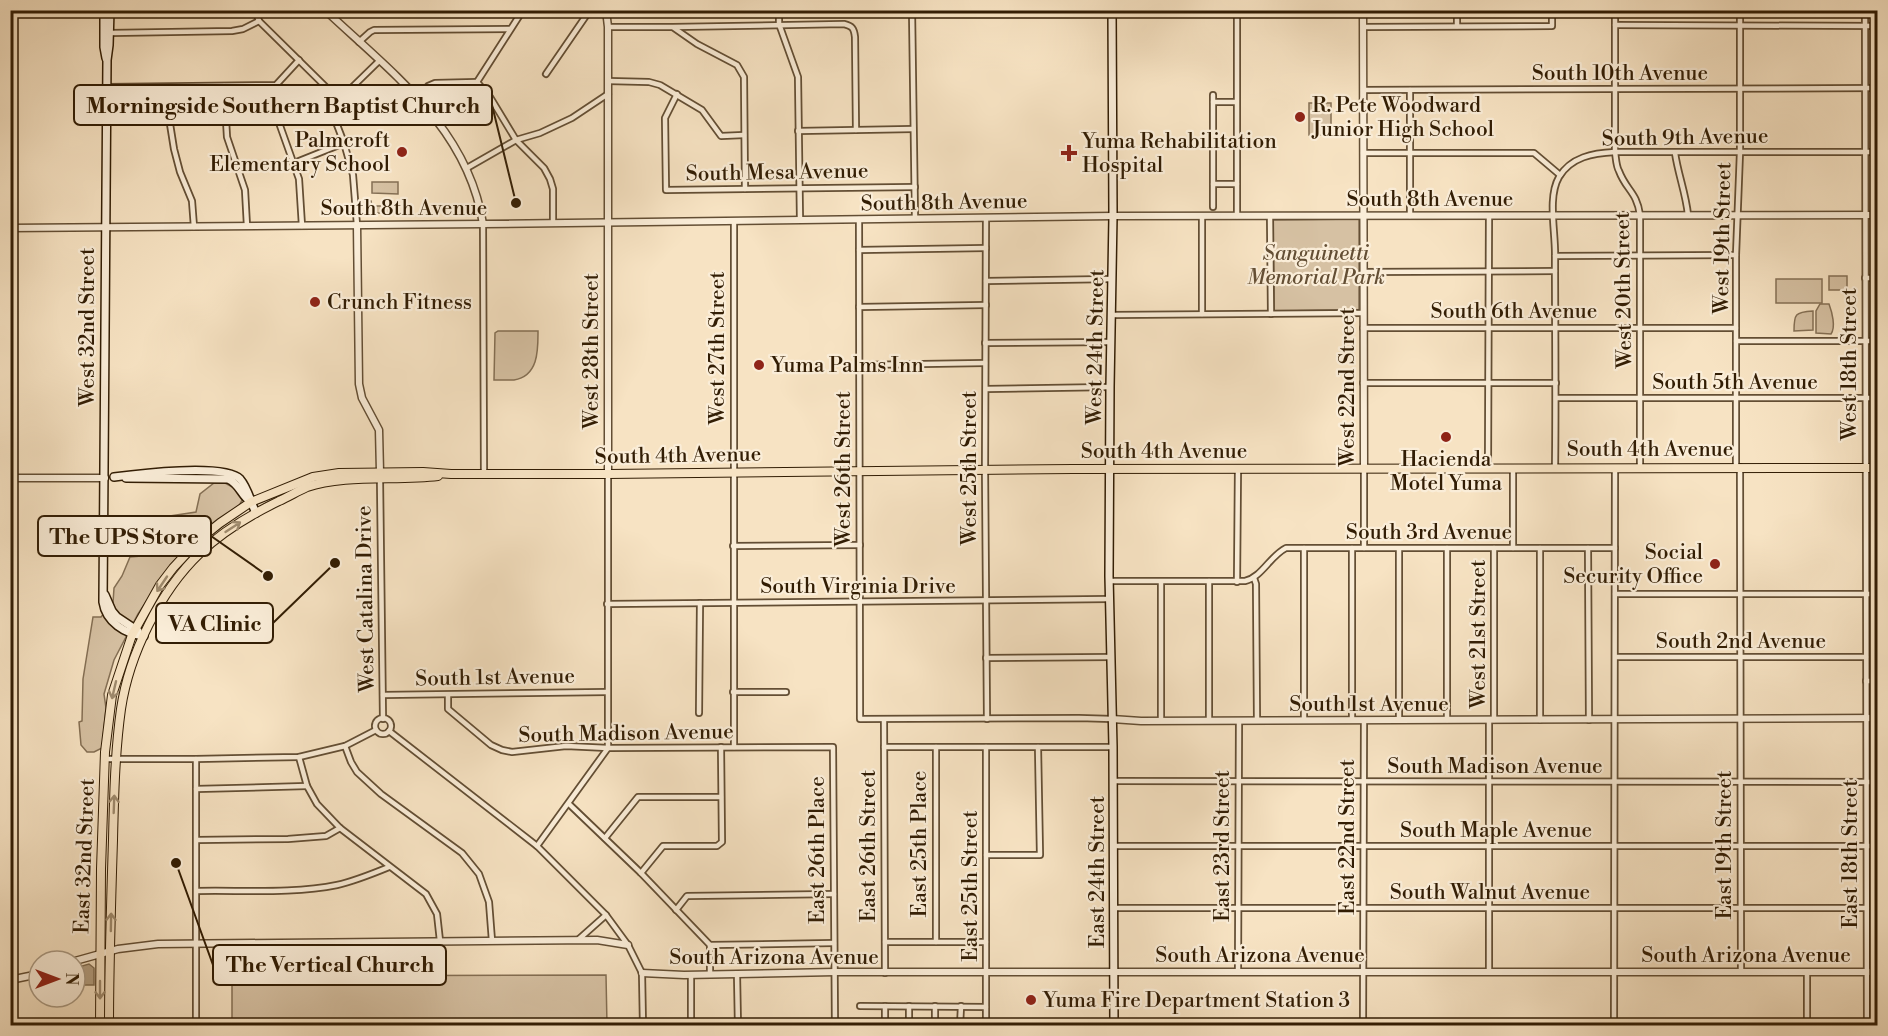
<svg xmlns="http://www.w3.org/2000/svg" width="1888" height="1036" font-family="'Libre Bodoni',serif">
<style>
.green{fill:#d6c1a3;stroke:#846f54;stroke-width:1.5}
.water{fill:#b4a082;stroke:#806c50;stroke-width:1.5}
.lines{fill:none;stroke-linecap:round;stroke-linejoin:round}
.minor-casing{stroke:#634e34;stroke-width:8}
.tertiary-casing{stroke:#634e34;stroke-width:9}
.secondary-casing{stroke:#321d04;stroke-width:10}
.primary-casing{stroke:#321d04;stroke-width:10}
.minor{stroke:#faedd8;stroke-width:4.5}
.tertiary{stroke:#faedd8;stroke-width:6}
.secondary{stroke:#faedd8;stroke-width:7}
.primary{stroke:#f7e3c3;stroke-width:8}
.rail{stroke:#321d04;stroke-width:1.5;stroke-dasharray:10 10;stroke-linecap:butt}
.oneway{stroke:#9e8a6d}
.poi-dot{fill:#8f2418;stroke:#faedd8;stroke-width:2}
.labels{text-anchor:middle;stroke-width:4.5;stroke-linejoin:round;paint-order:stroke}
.street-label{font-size:21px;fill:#321d04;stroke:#faedd8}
.poi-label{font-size:21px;fill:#321d04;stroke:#faedd8;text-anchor:start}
.park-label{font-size:21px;font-style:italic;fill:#634e34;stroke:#faedd8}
.leader{fill:none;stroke:#321d04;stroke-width:2}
.callout-dot{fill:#321d04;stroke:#faedd8;stroke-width:2}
.callout{fill:#faedd8;stroke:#321d04;stroke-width:2}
.callout-label{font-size:22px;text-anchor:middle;font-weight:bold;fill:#321d04}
</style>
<rect width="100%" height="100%" fill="#f7e3c3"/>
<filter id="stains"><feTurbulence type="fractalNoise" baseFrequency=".00333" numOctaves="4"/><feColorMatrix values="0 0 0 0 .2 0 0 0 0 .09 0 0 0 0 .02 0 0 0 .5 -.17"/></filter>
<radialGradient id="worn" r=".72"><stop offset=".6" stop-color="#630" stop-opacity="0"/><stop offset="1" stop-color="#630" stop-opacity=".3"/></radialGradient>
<g class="green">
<rect x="1309" y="103" width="22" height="32"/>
<polygon points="372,182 398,182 398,194 372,193"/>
<polygon points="365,201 371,201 372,206 395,206 395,213 370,213 365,206"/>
<polygon points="1359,219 1359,310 1274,311 1273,220"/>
<rect x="1829" y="276" width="18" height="14"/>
<rect x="1776" y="279" width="46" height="24"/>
<path d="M 1820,304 L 1829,304 C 1832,312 1836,327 1831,334 L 1816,333 L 1816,311 Z"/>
<path d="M 1813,311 L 1813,330 L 1794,331 C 1794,314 1795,312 1813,311 Z"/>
<path d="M 498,331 L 538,331 C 538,349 539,376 514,380 C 508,380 501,380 494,380 L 495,333 Z"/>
<polygon points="214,483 225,483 238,490 242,500 239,506 169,567 138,614 114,660 104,694 106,708 102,748 94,752 87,752 81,745 79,722 82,721 83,679 93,617 101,617 113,603 114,588 122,576 130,557 141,556 141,545 152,536 170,516 196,512 200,494"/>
<polygon points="606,975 607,1025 232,1025 232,976"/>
</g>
<polygon class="water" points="89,964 94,968 94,985 75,985 75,968"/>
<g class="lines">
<defs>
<g id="minor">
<polyline points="255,10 259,21 331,92 338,101"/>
<polyline points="779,10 779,24 798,77 800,220"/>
<polyline points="912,10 915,218"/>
<polyline points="1457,10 1457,26"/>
<path d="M 1615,10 L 1615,152 C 1616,158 1616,166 1619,171 C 1626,190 1637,192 1640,215 L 1640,467"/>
<polyline points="1865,10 1867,1026"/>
<polyline points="1615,25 1878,26"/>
<path d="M 608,27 L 673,27 L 844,24 C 852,26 854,28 855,37 L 856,130"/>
<polyline points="1363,27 1552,26 1552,10"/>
<polyline points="674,28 697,44 737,65 744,77 745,189"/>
<polyline points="110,33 232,31 243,29 259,21"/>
<polyline points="359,42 370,32 374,30 510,29"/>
<polyline points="546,74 590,10"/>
<polyline points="608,81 649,82 660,85 702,110 721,136 744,135"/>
<polyline points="477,82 490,97 516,140 544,168 550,179 553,189 553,223"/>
<polyline points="477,82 523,10"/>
<polyline points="276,85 278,90 278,120 299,179 302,226"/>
<polyline points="224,86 227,137 245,190 247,226"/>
<polyline points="107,87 276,85 299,60"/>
<polyline points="169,87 170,124 174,149 180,172 192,201 194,227"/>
<polyline points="1363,90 1878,88"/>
<polyline points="1410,90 1410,216"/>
<polyline points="677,94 665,118 666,190 915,187"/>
<polyline points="417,97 428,86 435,83 477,82"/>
<polyline points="1213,102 1236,102"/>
<polyline points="798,131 913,129"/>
<polyline points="1363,153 1534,153 1560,175"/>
<path d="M 1675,153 C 1678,174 1686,194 1688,215"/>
<polyline points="294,163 344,143"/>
<polyline points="467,168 516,140 540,133 572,118 608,94"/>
<polyline points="1213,184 1237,184"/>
<polyline points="1213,207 1213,95"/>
<polyline points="1202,216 1202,314"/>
<polyline points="1237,216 1237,10"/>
<polyline points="1270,216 1271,314"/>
<polyline points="986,218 985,469 987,719"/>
<polyline points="859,219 860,719 1079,718 1112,719"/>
<polyline points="483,224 484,474"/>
<polyline points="357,225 353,175 344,143 332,112 333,107 338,101 379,61"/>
<polyline points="859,250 986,248"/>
<polyline points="1555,256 1736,255"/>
<polyline points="1363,272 1555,271"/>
<polyline points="1865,278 1878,278"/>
<polyline points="986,281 1112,279"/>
<polyline points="859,307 986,305"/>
<polyline points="1111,315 1363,313"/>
<polyline points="1363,328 1736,328"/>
<polyline points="1736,341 1878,341"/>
<polyline points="985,343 1111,342"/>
<polyline points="859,365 985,363"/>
<polyline points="1363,383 1556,383"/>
<polyline points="986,389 1110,387"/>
<polyline points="1556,398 1878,398"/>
<polyline points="1488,467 1489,216"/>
<polyline points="1736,467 1736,255 1740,152 1740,10"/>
<polyline points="1740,467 1741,971"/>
<polyline points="1364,468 1364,548"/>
<path d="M 1555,468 C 1556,398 1555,328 1555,258 C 1556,233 1547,198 1559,177 C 1571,157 1593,153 1615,152 L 1878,152"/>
<polyline points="380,480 383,719"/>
<polyline points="733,546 860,545"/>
<polyline points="1513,548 1513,468"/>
<polyline points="1540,548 1540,720"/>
<polyline points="1588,548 1589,720"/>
<polyline points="1399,549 1399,720"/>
<polyline points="1254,578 1256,584 1257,720"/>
<path d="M 1109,581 L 1245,581 C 1262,577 1270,556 1286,548 L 1615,548"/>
<polyline points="1209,581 1209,720"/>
<polyline points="1161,582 1161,721"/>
<polyline points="1237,582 1238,468"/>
<polyline points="1615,594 1878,594"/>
<polyline points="607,604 1109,599"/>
<polyline points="1616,657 1866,657"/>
<polyline points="986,658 1111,657"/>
<polyline points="1866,681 1878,681"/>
<polyline points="733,692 786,692"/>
<polyline points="383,695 607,692"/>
<polyline points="448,695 448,709 491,745 502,750 512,752 566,746 608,748 833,747 835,1026"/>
<polyline points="699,713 700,603"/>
<circle cx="383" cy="726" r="8"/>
<polyline points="884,720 885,973"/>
<polyline points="1304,720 1304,548"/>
<polyline points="1352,720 1352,548"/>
<polyline points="1447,720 1447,548"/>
<polyline points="1494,720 1494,548"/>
<polyline points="389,731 537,846 606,915 628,945 642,973 643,1026"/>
<polyline points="345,746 351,762 357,772 381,794 462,853 479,874 489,902 492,941"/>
<polyline points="734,747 734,221"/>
<polyline points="884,747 1113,747"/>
<polyline points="986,747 986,1026"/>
<polyline points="299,757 307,786 317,804 340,828 426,894 437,914 440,941"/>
<polyline points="105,759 196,759 299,757 345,746 376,730"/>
<polyline points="196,759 196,1026"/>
<polyline points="1113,781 1878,782"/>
<polyline points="196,789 307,786"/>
<polyline points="569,804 641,873 710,945 710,974"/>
<polyline points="605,838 638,797 721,797"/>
<polyline points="197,840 288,839 326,836 340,828"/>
<polyline points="537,846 608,748 608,474"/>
<polyline points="1114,846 1878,846"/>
<polyline points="986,855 1040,855 1038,747"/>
<polyline points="641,873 663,846 717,846 722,842 721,747"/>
<path d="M 197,891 C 241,890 294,894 337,885 C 355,881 372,874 389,867"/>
<polyline points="1114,908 1867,908"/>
<polyline points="676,910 687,896 834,894"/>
<polyline points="579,939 606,915"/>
<polyline points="885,942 986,942"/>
<polyline points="936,942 936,747"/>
<polyline points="710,945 834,943"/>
<polyline points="1238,972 1239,721"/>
<polyline points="1489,972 1489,720"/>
<polyline points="1807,972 1807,1026"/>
<polyline points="737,974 738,1026"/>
<polyline points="691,975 691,1026"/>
<polyline points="860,1006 986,1007"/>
<polyline points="885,1006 885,1026"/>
<polyline points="935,1006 935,1026"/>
<polyline points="909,1026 909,1006"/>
<polyline points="960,1026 961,1006"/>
<polyline points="1363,1026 1364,720"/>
<polyline points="1614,1026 1615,468"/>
</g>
<g id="tertiary">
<path d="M 325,10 C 392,73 468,128 483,224"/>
<polyline points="606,10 608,27 608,474"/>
<polyline points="1363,10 1364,468"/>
<polyline points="357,225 359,384 362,398 379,430 380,472"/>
<polyline points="10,228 483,224 1113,216 1878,215"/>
<polyline points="10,478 105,478"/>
<polyline points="1112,719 1141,721 1878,718"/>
<polyline points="75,961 118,949 158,944 597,940 628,945"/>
<polyline points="642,973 684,975 835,972 1878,972"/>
<polyline points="10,980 39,974"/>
</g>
<g id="secondary">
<polyline points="104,10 104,47 106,58"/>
<path d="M 110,10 L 109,45 L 107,60 L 103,602 C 106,622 125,634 144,636"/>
<polyline points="1112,10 1113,216 1110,387 1109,576 1113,747 1114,1026"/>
<path d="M 114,477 C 136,474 225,463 240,479 C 248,488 250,501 256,513"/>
<path d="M 126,478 L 228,479 C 240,484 241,496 251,502"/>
<polyline points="105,595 112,611 117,617 138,631"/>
</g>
<g id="primary">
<polyline points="100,1026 101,869 105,752 112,695 132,635 160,585 173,568 200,539 220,523 251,502 313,477 339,473 423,472 451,474 608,474 1073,469 1878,468"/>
<path d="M 109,1026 C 109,964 111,902 113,840 C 114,796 115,752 121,709 C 129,655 160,591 200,553 C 223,531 250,515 279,501 C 288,497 298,491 307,487 C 343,474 398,481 438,476"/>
</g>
</defs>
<use href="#minor" class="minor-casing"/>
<use href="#tertiary" class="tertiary-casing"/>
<use href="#secondary" class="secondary-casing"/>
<use href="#primary" class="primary-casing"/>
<use href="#minor" class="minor"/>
<use href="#tertiary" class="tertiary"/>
<use href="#secondary" class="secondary"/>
<use href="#primary" class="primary"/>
<polyline class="rail" points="1654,1021 1654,1026"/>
</g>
<defs><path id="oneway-shaft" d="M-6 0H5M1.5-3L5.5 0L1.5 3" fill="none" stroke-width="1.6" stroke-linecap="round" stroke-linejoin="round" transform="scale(1.5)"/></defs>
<g class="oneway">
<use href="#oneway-shaft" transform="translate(233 527) rotate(-33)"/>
<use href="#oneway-shaft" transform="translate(162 584) rotate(124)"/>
<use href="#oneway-shaft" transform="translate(114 690) rotate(103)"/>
<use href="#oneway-shaft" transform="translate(114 804) rotate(-88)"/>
<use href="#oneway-shaft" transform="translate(111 922) rotate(-89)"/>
<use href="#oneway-shaft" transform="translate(100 990) rotate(90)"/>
</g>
<g class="poi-dot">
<circle cx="1300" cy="117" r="6"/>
<circle cx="402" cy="152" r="6"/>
<path d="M1066 144h6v6h6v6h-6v6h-6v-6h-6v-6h6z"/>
<circle cx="315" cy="302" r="6"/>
<circle cx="759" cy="365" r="6"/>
<circle cx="1446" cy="437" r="6"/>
<circle cx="1715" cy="564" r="6"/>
<circle cx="1031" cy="1000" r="6"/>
</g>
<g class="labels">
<g class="street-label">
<text x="1620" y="80">South 10th Avenue</text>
<text transform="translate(1685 137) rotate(-1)" y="7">South 9th Avenue</text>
<text transform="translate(777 172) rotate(-1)" y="7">South Mesa Avenue</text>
<text x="1430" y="206">South 8th Avenue</text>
<text transform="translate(944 202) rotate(-1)" y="7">South 8th Avenue</text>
<text x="404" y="215">South 8th Avenue</text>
<text transform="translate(1722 238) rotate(-89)" y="7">West 19th Street</text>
<text transform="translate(1623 290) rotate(-91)" y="7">West 20th Street</text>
<text x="1514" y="318">South 6th Avenue</text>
<text transform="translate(87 327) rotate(-90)" y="7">West 32nd Street</text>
<text transform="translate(1095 347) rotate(-89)" y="7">West 24th Street</text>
<text transform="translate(717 348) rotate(-90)" y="7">West 27th Street</text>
<text transform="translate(591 351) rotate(-90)" y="7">West 28th Street</text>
<text transform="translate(1849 364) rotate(-90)" y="7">West 18th Street</text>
<text x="1735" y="389">South 5th Avenue</text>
<text transform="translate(1347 387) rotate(-90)" y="7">West 22nd Street</text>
<text x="1650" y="456">South 4th Avenue</text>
<text x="1164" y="458">South 4th Avenue</text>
<text transform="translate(678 455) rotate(-1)" y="7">South 4th Avenue</text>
<text transform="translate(969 468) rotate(-90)" y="7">West 25th Street</text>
<text transform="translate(843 469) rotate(-90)" y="7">West 26th Street</text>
<text x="1429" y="539">South 3rd Avenue</text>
<text x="858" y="593">South Virginia Drive</text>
<text transform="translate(365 599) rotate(-91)" y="7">West Catalina Drive</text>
<text transform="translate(1478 634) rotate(-90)" y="7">West 21st Street</text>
<text x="1741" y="648">South 2nd Avenue</text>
<text transform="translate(495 677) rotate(-1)" y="7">South 1st Avenue</text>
<text x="1369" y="711">South 1st Avenue</text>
<text transform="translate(626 733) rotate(-1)" y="7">South Madison Avenue</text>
<text x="1495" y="773">South Madison Avenue</text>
<text x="1496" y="837">South Maple Avenue</text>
<text transform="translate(1347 837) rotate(-90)" y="7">East 22nd Street</text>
<text transform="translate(919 844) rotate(-90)" y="7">East 25th Place</text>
<text transform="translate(1724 845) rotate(-90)" y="7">East 19th Street</text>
<text transform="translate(868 846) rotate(-90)" y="7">East 26th Street</text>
<text transform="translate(1222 846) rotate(-90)" y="7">East 23rd Street</text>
<text transform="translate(817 850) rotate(-90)" y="7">East 26th Place</text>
<text transform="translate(1850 854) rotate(-90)" y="7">East 18th Street</text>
<text transform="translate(84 856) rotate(-88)" y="7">East 32nd Street</text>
<text transform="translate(1097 872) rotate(-90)" y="7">East 24th Street</text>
<text transform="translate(970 886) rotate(-90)" y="7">East 25th Street</text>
<text x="1490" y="899">South Walnut Avenue</text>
<text x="1260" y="962">South Arizona Avenue</text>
<text x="1746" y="962">South Arizona Avenue</text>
<text x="774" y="964">South Arizona Avenue</text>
</g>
<g class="poi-label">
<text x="1312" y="112">R. Pete Woodward<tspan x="1312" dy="24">Junior High School</tspan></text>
<text x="390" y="147" text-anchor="end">Palmcroft<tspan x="390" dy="24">Elementary School</tspan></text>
<text x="1082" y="148">Yuma Rehabilitation<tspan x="1082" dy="24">Hospital</tspan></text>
<text x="327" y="309">Crunch Fitness</text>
<text x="771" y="372">Yuma Palms Inn</text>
<text x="1446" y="466" text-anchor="middle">Hacienda<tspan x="1446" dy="24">Motel Yuma</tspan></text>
<text x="1703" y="559" text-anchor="end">Social<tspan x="1703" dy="24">Security Office</tspan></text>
<text x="1043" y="1007">Yuma Fire Department Station 3</text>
</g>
<g class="park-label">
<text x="1316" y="260">Sanguinetti<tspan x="1316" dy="24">Memorial Park</tspan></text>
</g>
</g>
<path class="leader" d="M516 203L492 105M268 576L211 536M335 563L273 623M176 863L213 965"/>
<g class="callout-dot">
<circle cx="516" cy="203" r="6"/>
<circle cx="268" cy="576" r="6"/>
<circle cx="335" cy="563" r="6"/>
<circle cx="176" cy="863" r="6"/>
</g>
<g class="callout">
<rect x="74" y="85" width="418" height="40" rx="6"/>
<rect x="38" y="516" width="173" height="40" rx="6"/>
<rect x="156" y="603" width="117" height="40" rx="6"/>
<rect x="213" y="945" width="233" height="40" rx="6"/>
</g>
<g class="callout-label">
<text x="283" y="113">Morningside Southern Baptist Church</text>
<text x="124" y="544">The UPS Store</text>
<text x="215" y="631">VA Clinic</text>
<text x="330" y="972">The Vertical Church</text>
</g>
<rect width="1888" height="1036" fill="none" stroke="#f7e3c3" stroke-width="36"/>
<rect x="12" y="12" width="1864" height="1012" fill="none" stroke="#321d04" stroke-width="3"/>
<rect x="18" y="18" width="1852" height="1000" fill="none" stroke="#321d04" stroke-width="1.5"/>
<g transform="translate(57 979) rotate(90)"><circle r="28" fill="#faedd8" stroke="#aa9a83" stroke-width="1.5"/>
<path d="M0-4.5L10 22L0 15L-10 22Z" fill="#8f2418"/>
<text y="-9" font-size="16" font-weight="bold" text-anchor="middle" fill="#321d04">N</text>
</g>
<rect width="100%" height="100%" filter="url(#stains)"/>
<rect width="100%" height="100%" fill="url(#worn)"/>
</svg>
